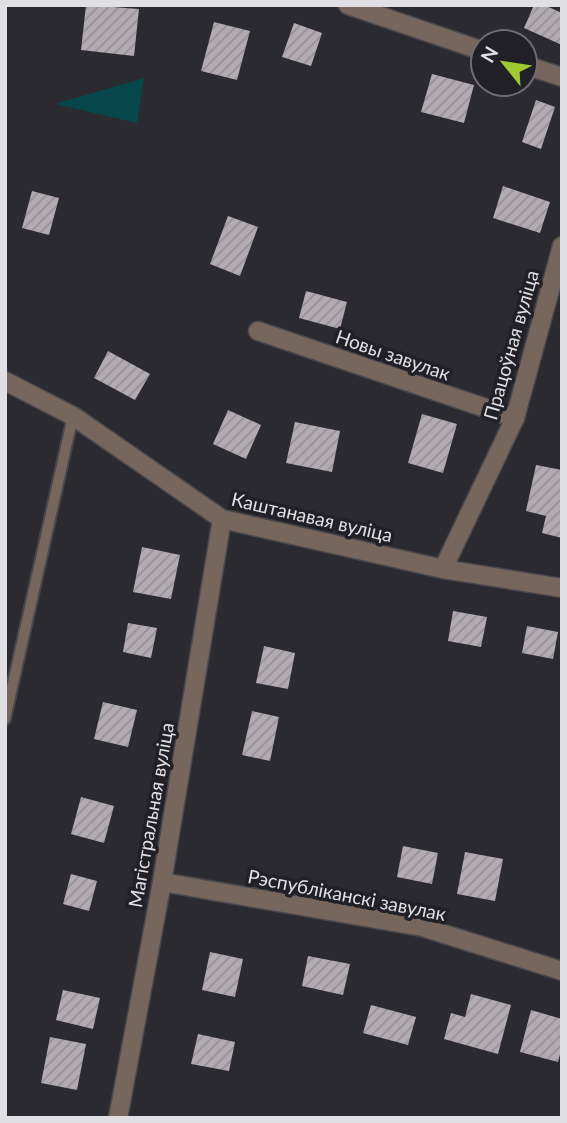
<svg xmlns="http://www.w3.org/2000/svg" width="567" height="1123" font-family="Lato,sans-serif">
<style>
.water{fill:#05474a}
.building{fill:url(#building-hatch)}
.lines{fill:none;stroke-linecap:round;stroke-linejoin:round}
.lane-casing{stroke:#48474d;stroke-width:14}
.street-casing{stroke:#48474d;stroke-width:21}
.lane{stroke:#77665c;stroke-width:10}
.street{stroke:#77665c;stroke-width:18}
.labels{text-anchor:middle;stroke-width:7;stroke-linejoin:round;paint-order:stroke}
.street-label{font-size:19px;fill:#e0e0e4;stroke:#212026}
</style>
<defs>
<pattern id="building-hatch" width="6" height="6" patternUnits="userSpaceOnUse" patternTransform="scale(1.75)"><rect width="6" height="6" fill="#b2abb2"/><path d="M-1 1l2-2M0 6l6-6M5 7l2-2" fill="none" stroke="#969196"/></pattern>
</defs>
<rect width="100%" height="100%" fill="#2b2a30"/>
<polygon class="water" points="144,78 137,123 55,104"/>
<g class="building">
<polygon points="86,5 139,9 134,56 81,50"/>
<polygon points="534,5 544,5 562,13 562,45 524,28"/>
<polygon points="214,22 250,31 237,80 201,71"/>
<polygon points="294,23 322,33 311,66 282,57"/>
<polygon points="432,74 474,85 464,123 421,112"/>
<polygon points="536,100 555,107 541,149 522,142"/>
<polygon points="503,186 550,202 540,233 493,218"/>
<polygon points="32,191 59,198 49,235 22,228"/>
<polygon points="228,216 258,227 240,276 210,264"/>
<polygon points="306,291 347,302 340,329 299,318"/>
<polygon points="108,351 150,374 135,400 94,378"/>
<polygon points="228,410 261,425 246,459 213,444"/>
<polygon points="422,414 457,424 443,473 408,463"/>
<polygon points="295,422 340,431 332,472 286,463"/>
<polygon points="536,465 562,470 562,538 542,533 546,516 526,511"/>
<polygon points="142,547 180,555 171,599 133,592"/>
<polygon points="453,611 487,617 481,647 448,641"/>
<polygon points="128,623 157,628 151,658 123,652"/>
<polygon points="527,626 558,632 553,659 522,653"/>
<polygon points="264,646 295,653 288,689 256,683"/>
<polygon points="103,702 137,710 128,747 94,739"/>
<polygon points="252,711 279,717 270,761 242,755"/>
<polygon points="81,797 114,806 104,843 71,834"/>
<polygon points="403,846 438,853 432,884 397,877"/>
<polygon points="465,852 503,859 495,901 457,894"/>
<polygon points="71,874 97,881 89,911 63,904"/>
<polygon points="210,952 243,959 235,997 202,990"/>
<polygon points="308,956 350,964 343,995 302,986"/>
<polygon points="63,990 100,998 93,1029 56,1020"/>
<polygon points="471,994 511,1005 498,1054 444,1039 451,1013 465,1017"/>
<polygon points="371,1005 416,1017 408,1045 363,1033"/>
<polygon points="531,1010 562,1019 562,1047 558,1062 520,1052"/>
<polygon points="198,1034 235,1042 229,1071 191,1064"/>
<polygon points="50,1037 86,1044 77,1090 41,1083"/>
</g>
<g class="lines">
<defs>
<polyline id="lane" points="5,719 73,416"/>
<g id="street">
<polyline points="348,5 483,51"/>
<polyline points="525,65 562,77"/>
<polyline points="258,331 515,418"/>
<polyline points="5,381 73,416 222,519 443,569 562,588"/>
<polyline points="443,569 515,418 562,246"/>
<polyline points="162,882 422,927 562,971"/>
<polyline points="118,1118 162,882 222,519"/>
</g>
</defs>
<use href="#lane" class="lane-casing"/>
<use href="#street" class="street-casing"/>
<use href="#lane" class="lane"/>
<use href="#street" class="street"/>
</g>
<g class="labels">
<g class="street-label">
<text transform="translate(511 345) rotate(-74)" y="7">Працоўная вуліца</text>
<text transform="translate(393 355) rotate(19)" y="7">Новы завулак</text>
<text transform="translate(312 517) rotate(13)" y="7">Каштанавая вуліца</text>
<text transform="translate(151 815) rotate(-80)" y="7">Магістральная вуліца</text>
<text transform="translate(347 895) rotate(11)" y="7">Рэспубліканскі завулак</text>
</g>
</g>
<rect width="567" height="1123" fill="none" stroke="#e0e0e4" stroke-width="14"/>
<g transform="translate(504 63) rotate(300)"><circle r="33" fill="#212026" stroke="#6d6d72" stroke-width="2"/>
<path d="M0-5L12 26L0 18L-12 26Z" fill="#9dca30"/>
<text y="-10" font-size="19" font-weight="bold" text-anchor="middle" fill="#e0e0e4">N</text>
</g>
</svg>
